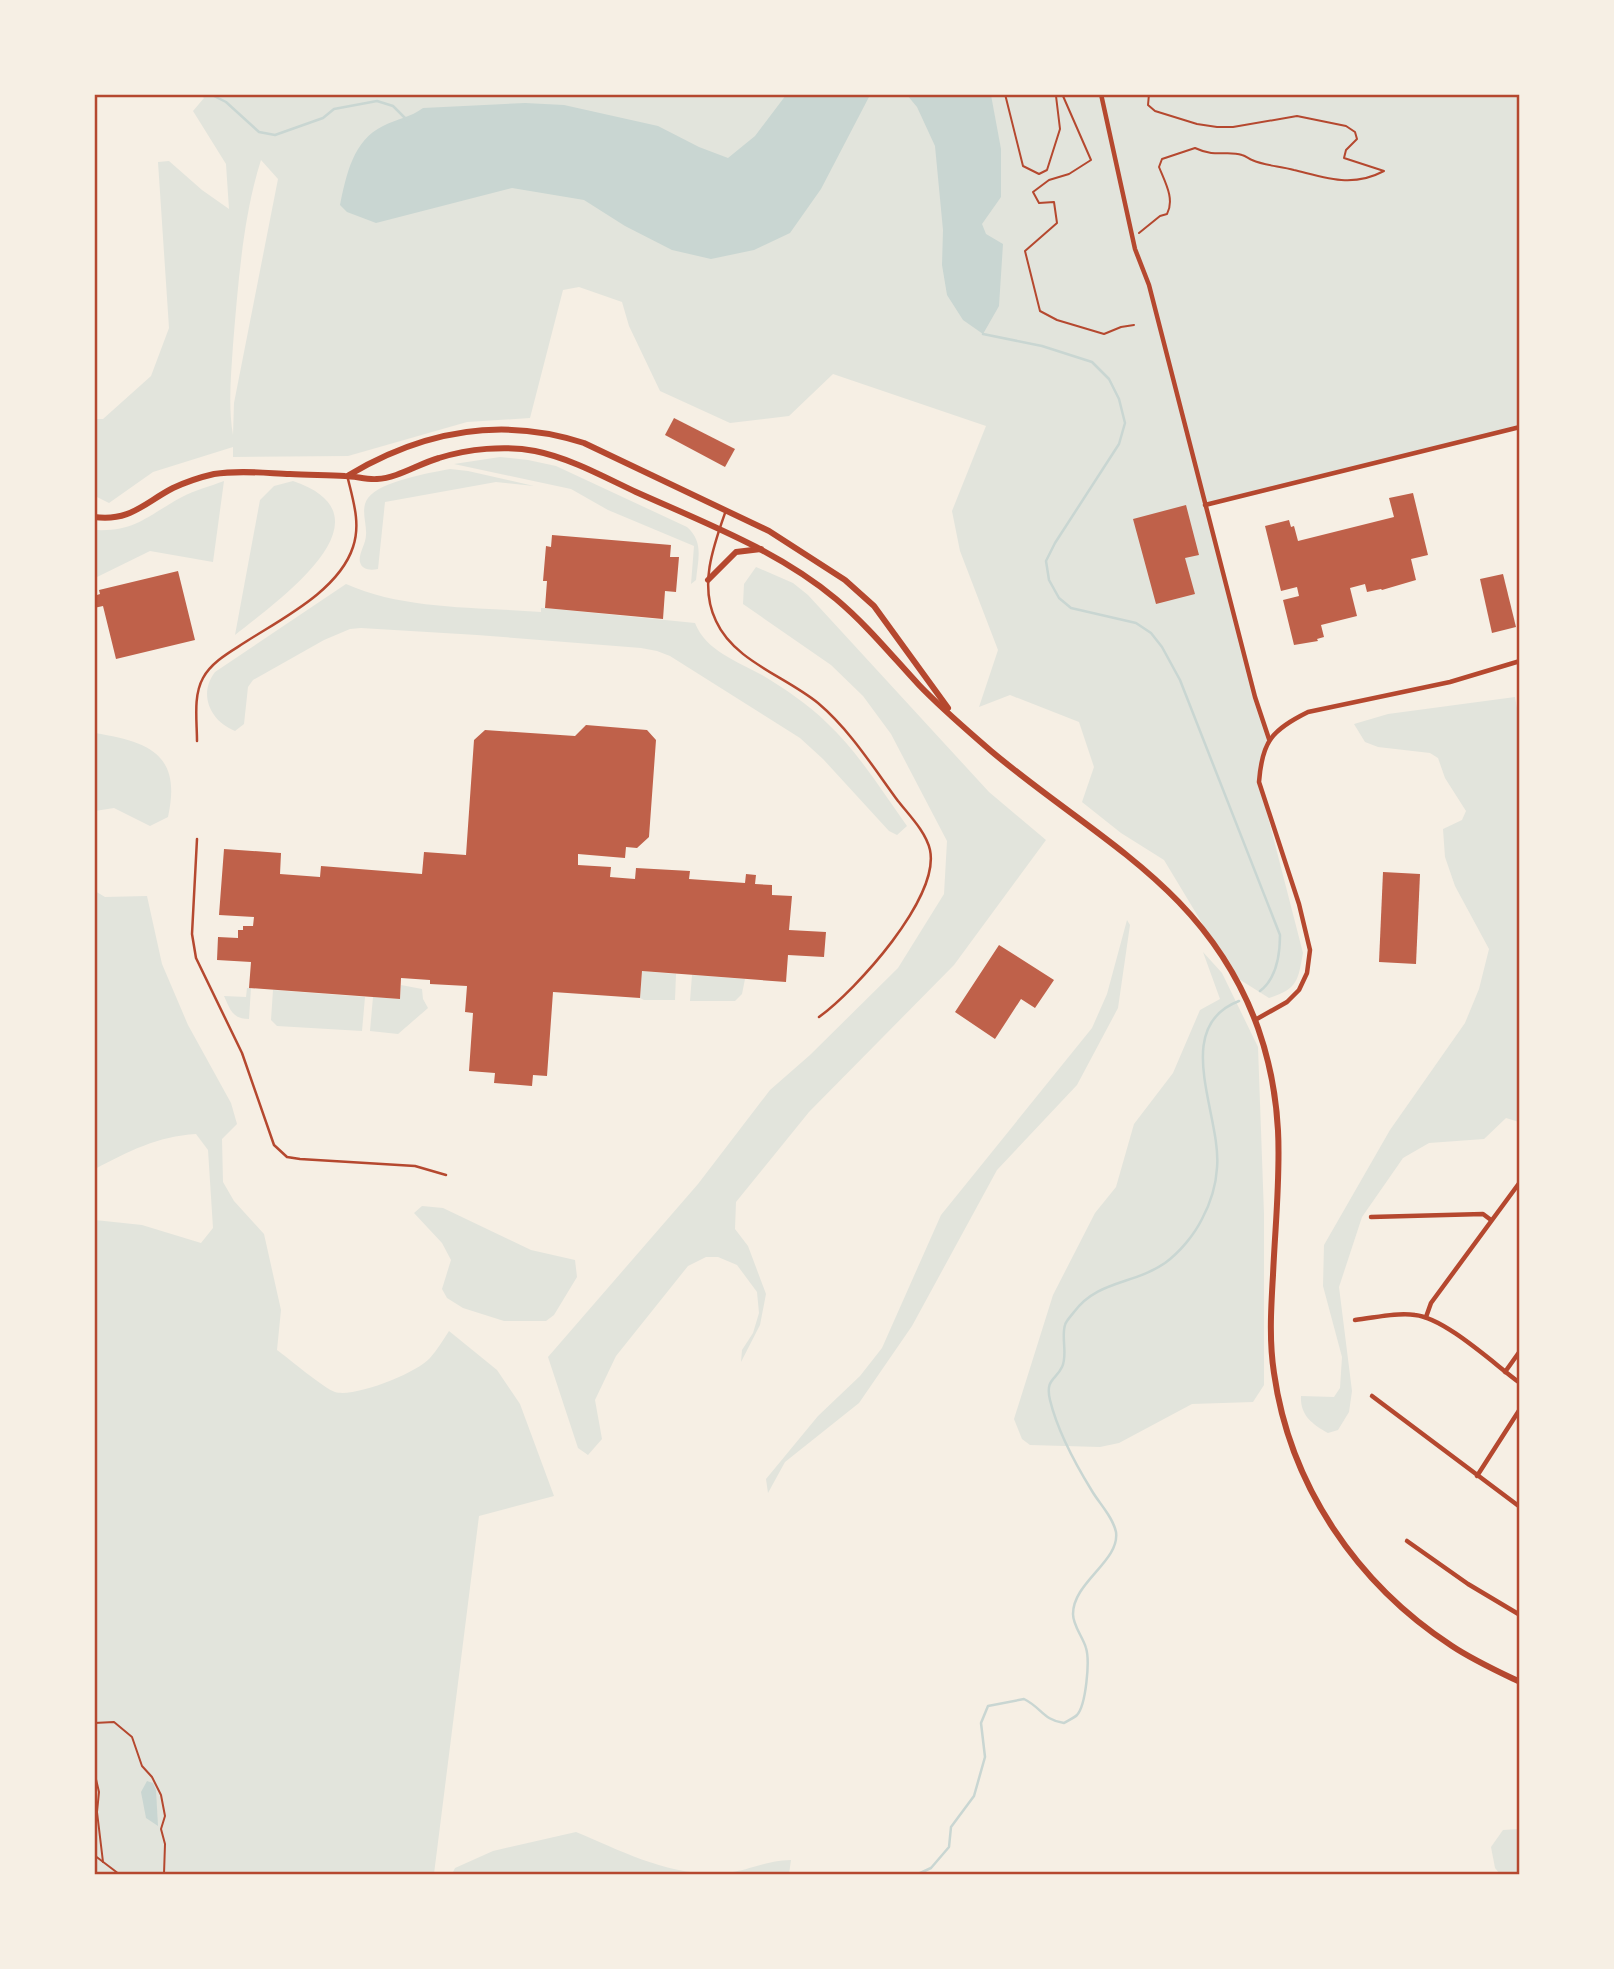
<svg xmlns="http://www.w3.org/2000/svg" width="1614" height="1969" font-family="Mulish,sans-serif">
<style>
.green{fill:#e2e4dc;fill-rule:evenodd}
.water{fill:#c9d6d2}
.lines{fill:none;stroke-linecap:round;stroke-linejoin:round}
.stream{stroke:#c9d6d2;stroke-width:2.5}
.building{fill:#bf614a}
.path{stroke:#b5482f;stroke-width:2}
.service{stroke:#b5482f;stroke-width:2.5}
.minor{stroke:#b5482f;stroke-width:4.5}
.secondary{stroke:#b5482f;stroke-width:6}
.neatline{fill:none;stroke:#b5482f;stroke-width:2.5}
</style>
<rect width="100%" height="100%" fill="#f6efe4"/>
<g class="green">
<path d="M 201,95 L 1519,95 L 1519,427 L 1205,505 L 1269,739 L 1259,782 L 1303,953 C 1298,980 1298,989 1269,998 L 1234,976 L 1164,860 L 1121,833 L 1082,802 L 1094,767 L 1079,722 L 1010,695 L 979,707 L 998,650 L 960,551 L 952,511 L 986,426 L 833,374 L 789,416 L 730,423 L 660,391 L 629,326 L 622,302 L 579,287 L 563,290 L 530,418 L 467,422 L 348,456 L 233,457 L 233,447 L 153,472 L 109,503 L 95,496 L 95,419 L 103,419 L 151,376 L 169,328 L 158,162 L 169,161 L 202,190 L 229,209 L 226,164 L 193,111 L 204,98 ZM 261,160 L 278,179 L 234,403 L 233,435 C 228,406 231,375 233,345 C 238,285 243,216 261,160 Z"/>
<path d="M 500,457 L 528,460 L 556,466 L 687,527 C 704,542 698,559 696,580 L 691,584 L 694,546 L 608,510 L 571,489 L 454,464 Z"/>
<path d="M 450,469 L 468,471 L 534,486 L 496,482 L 385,502 L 378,569 C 372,570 362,571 360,562 C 358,554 366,544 366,535 C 367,523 360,509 368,498 C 381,481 429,473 450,469 Z"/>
<path d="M 224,481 L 213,562 L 150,551 L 95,578 L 95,530 C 136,532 148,515 182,497 C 195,490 211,486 224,481 Z"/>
<path d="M 293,481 C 399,517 276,602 235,635 L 260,500 L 274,486 Z"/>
<polygon points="756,567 793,583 808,595 989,792 1046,840 954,965 809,1112 736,1202 735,1229 748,1246 766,1294 760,1325 741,1362 742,1350 753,1333 759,1313 757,1292 737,1265 718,1257 706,1257 688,1266 616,1356 595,1400 602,1439 588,1455 578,1448 548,1357 698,1184 770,1090 810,1055 898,968 944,894 947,841 891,734 863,696 831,665 743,604 744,584"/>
<path d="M 346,584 C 404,610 478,607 541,612 L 541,608 L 545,608 L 695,623 C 706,651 737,661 762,675 C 785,689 808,704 827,723 C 858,752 882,791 907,826 L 897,835 L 889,831 L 823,759 L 800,738 L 670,656 L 657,651 L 641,648 L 477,635 L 361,628 L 350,629 L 324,640 L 253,680 L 248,687 L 244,724 L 235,731 C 210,721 198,694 215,672 Z"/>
<path d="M 1515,697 L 1520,725 L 1519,1122 L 1506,1118 L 1484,1139 L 1429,1143 L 1403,1158 L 1362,1217 L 1339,1287 L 1352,1391 L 1349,1412 L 1338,1430 L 1328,1433 C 1312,1424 1300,1415 1301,1396 L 1334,1397 L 1340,1388 L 1342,1357 L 1323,1286 L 1324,1245 L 1390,1130 L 1465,1023 L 1479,989 L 1489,949 L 1455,886 L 1445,857 L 1443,829 L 1462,820 L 1466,811 L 1445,778 L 1438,758 L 1430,753 L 1378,747 L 1365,742 L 1354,724 L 1388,714 Z"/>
<path d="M 95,733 C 149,742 182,754 168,817 L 150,826 L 114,808 L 95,811 Z"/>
<path d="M 95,891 L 105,897 L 147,896 L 162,964 L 188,1025 L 231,1103 L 237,1124 L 222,1139 L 223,1182 L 234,1201 L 264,1234 L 281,1310 L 277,1350 C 288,1358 325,1389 335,1392 C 354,1398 417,1373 430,1358 C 437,1350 443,1340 449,1331 L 497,1370 L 520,1404 L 554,1496 L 479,1516 L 434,1874 L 95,1874 L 95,1220 L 142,1225 L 201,1243 L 213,1228 L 208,1150 L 196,1134 C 158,1136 127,1152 95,1169 Z"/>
<polygon points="1127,920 1130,925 1118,1008 1077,1085 997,1170 912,1326 859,1403 785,1462 768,1493 766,1479 818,1416 860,1376 882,1348 941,1215 1092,1028 1107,994"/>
<polygon points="1203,952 1222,973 1258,1047 1264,1214 1264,1385 1253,1402 1192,1404 1119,1443 1100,1447 1030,1445 1022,1439 1014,1419 1053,1295 1095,1213 1116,1187 1134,1124 1173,1073 1200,1010 1220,999"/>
<polygon points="642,971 676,974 675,1000 644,1000 640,998"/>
<polygon points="692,975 745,979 742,994 735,1001 690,1001"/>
<polygon points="401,985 422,989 423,999 428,1008 398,1034 370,1031 373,997 400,999"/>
<path d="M 247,988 L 251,988 L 249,1019 C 232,1019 230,1009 224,996 L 246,997 Z"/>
<polygon points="273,990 365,997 362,1031 277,1026 271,1020"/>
<polygon points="422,1206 443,1208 531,1250 575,1260 577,1277 554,1315 546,1321 504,1321 463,1308 447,1298 442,1289 451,1260 442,1243 414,1213"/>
<polygon points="1519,1829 1519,1874 1500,1874 1495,1868 1491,1847 1503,1830"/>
<path d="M 576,1832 C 624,1852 678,1881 733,1872 C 755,1868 766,1861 791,1860 L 789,1874 L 452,1874 L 455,1868 L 493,1851 Z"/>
</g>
<g class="water">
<path d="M 786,95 L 870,95 L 821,189 L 790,233 L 754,250 L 711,259 L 672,250 L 625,226 L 584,200 L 512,188 L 376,223 L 347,212 L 340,205 C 346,176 353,140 383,126 C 397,119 411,117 423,108 L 525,103 L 564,105 L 658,126 L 699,147 L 728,158 L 755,136 Z"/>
<polygon points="907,95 991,95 1001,149 1001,197 982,224 986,234 1003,244 999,306 983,334 963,320 947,295 942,265 943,230 935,146 917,107"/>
<polygon points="147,1781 153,1783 156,1790 158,1826 146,1818 141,1792"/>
</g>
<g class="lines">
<g class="stream">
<polyline points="210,94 226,102 259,132 275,135 323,118 334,109 377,101 393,106 407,120"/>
<path d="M 983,334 L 1042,346 L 1092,362 L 1109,379 L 1119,399 L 1125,423 L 1119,444 L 1055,543 L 1046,561 L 1049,580 L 1059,598 L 1071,608 L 1136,623 L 1151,633 L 1162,647 L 1180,680 L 1280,935 C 1280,955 1277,978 1260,991"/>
<path d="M 918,1874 L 931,1868 L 949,1847 L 951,1827 L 974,1796 L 985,1757 L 981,1723 L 988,1706 L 1024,1699 C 1042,1708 1043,1720 1064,1723 C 1067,1721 1074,1718 1077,1715 C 1086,1705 1090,1661 1086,1648 C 1083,1637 1073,1626 1073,1614 C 1073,1582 1120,1561 1116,1532 C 1113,1517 1099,1503 1092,1491 C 1076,1465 1057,1429 1050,1400 C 1045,1379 1056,1380 1062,1367 C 1068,1355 1061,1338 1065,1325 C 1066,1321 1071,1316 1074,1312 C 1098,1280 1133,1285 1165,1263 C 1180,1252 1194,1235 1202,1219 C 1210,1204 1216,1185 1217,1168 C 1222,1116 1170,1027 1239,1001"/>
</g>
</g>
<g class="building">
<polygon points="674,418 735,449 725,467 665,435"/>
<polygon points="1413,493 1428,555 1411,559 1416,580 1382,590 1381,589 1367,592 1365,584 1350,588 1357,616 1321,625 1324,637 1317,639 1318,641 1294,645 1283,600 1299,596 1297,587 1281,591 1265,526 1289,520 1291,527 1294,526 1298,541 1394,517 1389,498"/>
<polygon points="1186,505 1199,555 1185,558 1195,594 1156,604 1133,519"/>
<polygon points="552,535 671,545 670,557 679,557 676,592 665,591 663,619 545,608 547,581 543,581 546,546 551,547"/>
<polygon points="178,571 195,640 116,659 103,606 94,608 94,596 100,594 99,590"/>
<polygon points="1503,574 1516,627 1492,633 1480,579"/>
<polygon points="586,725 647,730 656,740 649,837 637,848 626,847 625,858 578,854 578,865 611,867 610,877 635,879 636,868 690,871 689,879 745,883 746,874 756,875 755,884 772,885 772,895 792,896 789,930 826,932 824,957 788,955 786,982 642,971 640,998 553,992 547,1076 533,1075 532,1086 494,1083 495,1073 469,1071 473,1013 465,1012 467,986 430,984 430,980 401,978 400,999 249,988 251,962 217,960 218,937 238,938 238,930 243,930 243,926 253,926 254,917 219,915 224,849 281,853 280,874 320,877 321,866 422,874 424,852 466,855 474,740 485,730 575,736"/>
<polygon points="1383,872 1420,874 1416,964 1379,962"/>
<polygon points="999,945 1054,980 1035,1008 1021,999 995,1039 955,1012"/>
</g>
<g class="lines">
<g class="path">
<polyline points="1005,94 1023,166 1039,174 1047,170 1060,129 1056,96 1063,96 1091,160 1069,174 1049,180 1033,192 1039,203 1054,202 1057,223 1025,251 1040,311 1057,320 1104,334 1121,327 1134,325"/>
<path d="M 1139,233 L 1160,216 L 1167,214 C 1175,199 1165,182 1159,167 L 1162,159 L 1195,148 C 1216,158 1227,150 1242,155 C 1246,156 1249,159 1252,160 C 1265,166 1281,166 1294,170 C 1327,178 1352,188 1384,171 L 1344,158 L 1346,150 L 1357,139 L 1355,132 L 1346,126 L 1297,116 L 1233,127 L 1217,127 L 1197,124 L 1155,111 L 1148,105 L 1149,94"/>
<polyline points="94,1723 114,1722 132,1737 142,1766 152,1777 161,1795 165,1816 161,1829 165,1844 164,1874"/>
<polyline points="94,1747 95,1775 99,1792 97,1812 103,1862"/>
<polyline points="94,1855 119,1874"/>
</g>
<g class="service">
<path d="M 725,513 C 713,547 699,586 716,621 C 734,661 785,676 818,703 C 850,730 873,767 898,801 C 909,815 926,832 930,850 C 940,898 856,990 819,1017"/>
<path d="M 197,741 C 197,721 193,696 203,678 C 212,661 232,651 247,641 C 283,618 339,590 353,547 C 361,524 353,500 348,479"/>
<polyline points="197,839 192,934 196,958 242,1053 274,1145 287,1157 300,1159 415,1166 446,1175"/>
</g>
<g class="minor">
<polyline points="1101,94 1135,249 1149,285 1255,697 1269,739"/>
<polyline points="1205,505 1520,427"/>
<path d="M 1255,1020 L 1287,1002 L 1299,990 L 1307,973 L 1310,950 L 1299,904 L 1259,782 C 1262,741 1272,730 1308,712 L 1450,682 L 1520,661"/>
<polyline points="1371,1217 1483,1214 1491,1220"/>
<polyline points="1426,1317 1431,1303 1520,1182"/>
<path d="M 1355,1320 C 1374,1318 1396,1312 1415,1315 C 1445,1318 1494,1364 1520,1383"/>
<polyline points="1505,1372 1520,1351"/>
<polyline points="1372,1396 1520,1507"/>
<polyline points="1477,1476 1520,1409"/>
<polyline points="1407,1541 1468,1584 1520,1615"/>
</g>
<g class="secondary">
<path d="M 349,475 C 423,431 501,416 584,443 L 769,531 L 845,580 L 874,606 L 948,708"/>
<path d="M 94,517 C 130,522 144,503 173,488 C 186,482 201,477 214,474 C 239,470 265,473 290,474 C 308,475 327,475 345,476 C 355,476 367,480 377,479 C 398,478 418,464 439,458 C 468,449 505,445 535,451 C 570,458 604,477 636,492 C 705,523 777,550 836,599 C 867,625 892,656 919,685 C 942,709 967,730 991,751 C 1097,840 1208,889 1258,1028 C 1289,1116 1277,1186 1273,1275 C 1271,1308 1269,1341 1274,1373 C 1290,1486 1357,1584 1452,1646 C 1473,1660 1497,1671 1520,1682"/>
<polyline points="708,580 736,552 761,549"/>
</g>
</g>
<rect width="1614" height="1969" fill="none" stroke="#f6efe4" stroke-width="192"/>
<rect x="96" y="96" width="1422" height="1777" class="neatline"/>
</svg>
